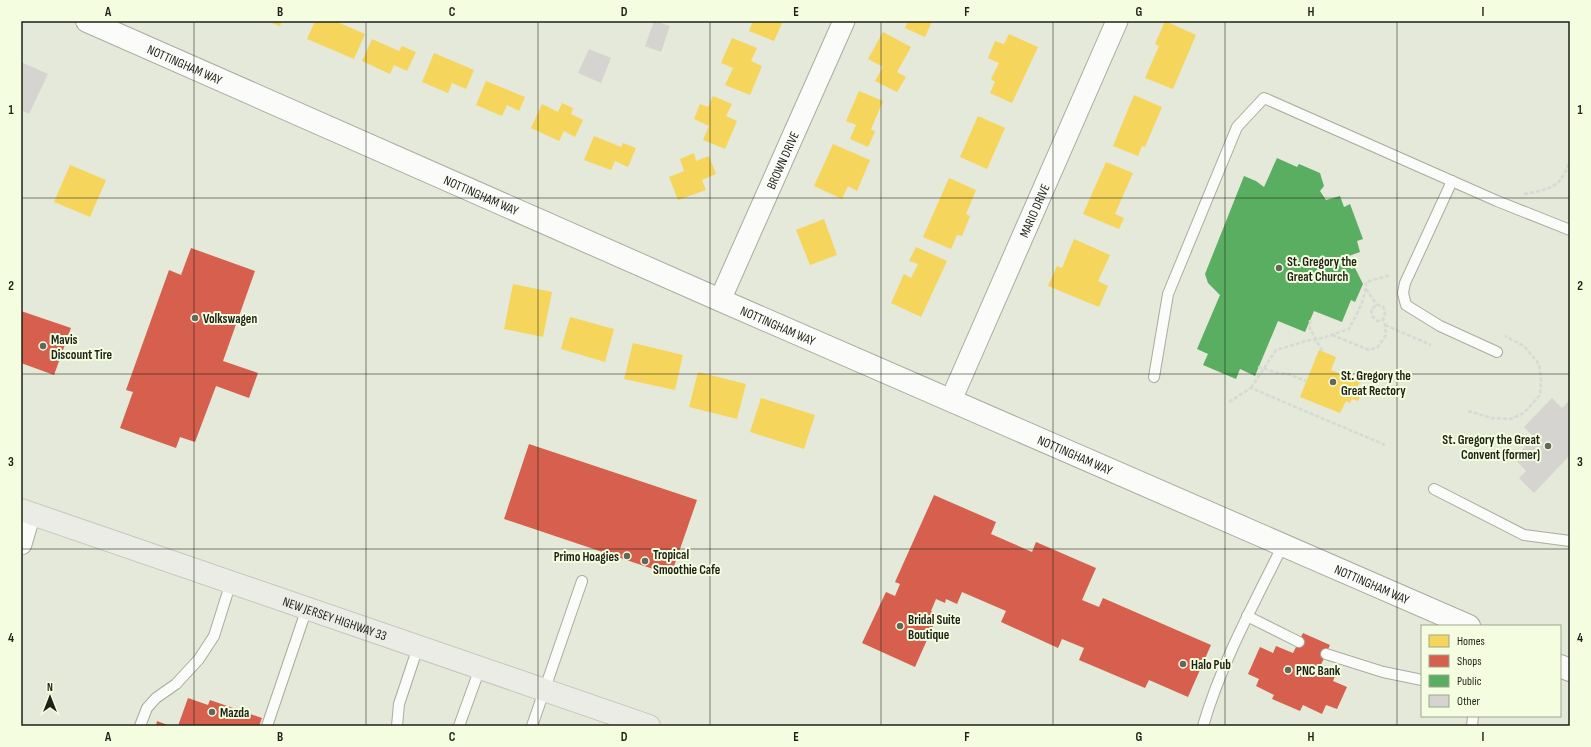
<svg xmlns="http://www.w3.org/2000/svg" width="1591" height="747" font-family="'Sofia Sans Condensed',sans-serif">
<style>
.homes{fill:#f6d55c}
.shops{fill:#d6604d}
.public{fill:#5aae61}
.building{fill:#d5d4d1}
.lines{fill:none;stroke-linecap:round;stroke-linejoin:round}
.service-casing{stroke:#a8aca0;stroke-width:12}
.minor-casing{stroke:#a8aca0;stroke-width:23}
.tertiary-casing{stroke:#a8aca0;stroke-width:24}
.primary-casing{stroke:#c4c6be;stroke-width:24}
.path{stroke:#d7d9d4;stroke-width:2.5;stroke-dasharray:4 2;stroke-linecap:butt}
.service{stroke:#fbfcf9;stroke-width:10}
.minor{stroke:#fbfcf9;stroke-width:21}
.tertiary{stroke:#fbfcf9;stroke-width:22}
.primary{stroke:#eaece5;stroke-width:22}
.grid{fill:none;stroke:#1e2116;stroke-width:1;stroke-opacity:0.55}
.poi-dot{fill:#63675a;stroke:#f4fde0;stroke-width:1.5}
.labels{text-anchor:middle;stroke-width:4;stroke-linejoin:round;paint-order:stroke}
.street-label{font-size:13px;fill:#1e2116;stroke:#f4fde0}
.poi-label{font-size:13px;font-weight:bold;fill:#1e2116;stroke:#f4fde0;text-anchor:start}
.neatline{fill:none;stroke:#1e2116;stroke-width:1.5}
.grid-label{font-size:13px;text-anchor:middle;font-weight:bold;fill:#1e2116}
</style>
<rect width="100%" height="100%" fill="#e4e9d9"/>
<g class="homes">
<polygon points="267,21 282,21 280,26"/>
<polygon points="315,21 335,21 365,34 354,59 307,39"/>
<polygon points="753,21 783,21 774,41 749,31"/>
<polygon points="908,21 932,21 925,37 905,28"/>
<polygon points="1165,21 1196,35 1173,89 1145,78 1159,46 1155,44"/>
<polygon points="883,32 911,47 897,72 906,77 897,92 875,81 883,67 868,59"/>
<polygon points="1009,34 1038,47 1012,103 990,93 995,82 991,79 999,63 988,58 995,41 1004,44"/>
<polygon points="732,38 757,48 751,61 762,66 750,95 725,85 733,68 721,63"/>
<polygon points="372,39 399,51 402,46 416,52 407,71 394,65 390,74 362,61"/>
<polygon points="434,53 474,70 466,89 452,83 448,93 422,82"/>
<polygon points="486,81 525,97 519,111 507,105 502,116 476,105"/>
<polygon points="859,91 883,101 871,129 875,132 868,147 850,139 856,125 846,121"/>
<polygon points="1134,95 1162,107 1145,147 1142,146 1138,156 1113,146"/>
<polygon points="713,96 732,104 726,116 737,121 725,149 703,140 709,126 694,119 700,104 708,107"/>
<polygon points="562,103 573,108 571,114 583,120 575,137 564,131 559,141 531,128 542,104 558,112"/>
<polygon points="978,116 1005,128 987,169 960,157"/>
<polygon points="594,136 621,147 623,143 636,148 628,167 615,161 611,170 584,160"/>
<polygon points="833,144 870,160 857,191 848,186 842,199 814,186"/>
<polygon points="694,153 696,161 709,156 716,174 702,180 706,190 678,200 669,177 684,171 680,159"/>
<polygon points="1106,162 1133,173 1115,214 1124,218 1119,229 1083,214"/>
<polygon points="70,165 106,180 90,217 54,202"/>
<polygon points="949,178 976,190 966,214 970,216 962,236 957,235 951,249 923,237"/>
<polygon points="824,219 837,255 810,265 796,230"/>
<polygon points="1074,239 1110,255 1098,281 1108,286 1099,307 1048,286 1057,266 1062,268"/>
<polygon points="916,247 947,261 921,317 891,303 904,274 911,278 918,264 909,261"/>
<polygon points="513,284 552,292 543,337 504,329"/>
<polygon points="570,317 614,329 605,362 561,349"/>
<polygon points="633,343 683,355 675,390 624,379"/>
<polygon points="1319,350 1336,357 1331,370 1360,382 1358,386 1364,388 1358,401 1352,399 1350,403 1346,401 1340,413 1300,397"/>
<polygon points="698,372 746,384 737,419 689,407"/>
<polygon points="761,398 815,415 804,449 750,432"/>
</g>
<g class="shops">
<polygon points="191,248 255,271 223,361 258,373 249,398 216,386 195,442 180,437 176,448 120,428 133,392 126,390 169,270 181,275"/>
<polygon points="21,311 71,328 54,375 21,363"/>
<polygon points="529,444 697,500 671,575 504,519"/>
<polygon points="934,495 996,522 991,534 1032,552 1036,542 1096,568 1082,600 1099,607 1103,598 1211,645 1188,697 1149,680 1145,688 1079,660 1084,648 1062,639 1058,648 1001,622 1006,611 962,592 957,604 946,599 945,603 936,599 931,611 938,615 915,667 862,643 886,592 895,596 900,584 895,582"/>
<polygon points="1303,633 1330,645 1320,667 1336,674 1333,681 1347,687 1337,709 1326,705 1322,714 1303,705 1300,711 1272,699 1274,695 1256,686 1259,679 1248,674 1260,647 1273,653 1276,646 1293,653"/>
<polygon points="188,698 208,705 210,700 262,718 259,726 178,726"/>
<polygon points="157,721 170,726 156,726"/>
</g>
<polygon class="public" points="1277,158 1297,167 1299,164 1320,173 1324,186 1320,191 1326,200 1340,196 1344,207 1350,204 1363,239 1357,241 1360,252 1346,257 1351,269 1355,268 1363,284 1355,302 1351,300 1342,322 1314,311 1305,332 1278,321 1255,376 1240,369 1236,379 1203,365 1208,354 1197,349 1220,295 1208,283 1205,274 1244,176 1256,181 1264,187"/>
<g class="building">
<polygon points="654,21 670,26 661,52 645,46"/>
<polygon points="589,49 611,58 601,83 578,73"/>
<polygon points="21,62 48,74 29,114 21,110"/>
<polygon points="1552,398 1562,408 1570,400 1570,455 1534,493 1519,478 1526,471 1514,458 1534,437 1524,427"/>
</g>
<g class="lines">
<defs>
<g id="service">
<polyline points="1452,181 1405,283 1403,293 1406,305 1440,326 1497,352"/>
<polyline points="1154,377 1168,294 1237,127 1264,98 1497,201 1570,230"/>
<polyline points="1434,489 1524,535 1570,541"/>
<polyline points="1247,616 1299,642"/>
<polyline points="1326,654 1383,672 1422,680"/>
<polyline points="140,726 147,708 156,698 176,684 199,659 214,636 231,582"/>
<polyline points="267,726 307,608"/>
<polyline points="397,726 399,704 418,647"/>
<polyline points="459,726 480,668"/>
<polyline points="532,726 582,581"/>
<path d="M 1203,726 C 1221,664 1254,603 1283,545"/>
<polyline points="1472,726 1473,716"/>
</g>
<g id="minor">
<path id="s1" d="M 720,300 L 844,21"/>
<path id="s2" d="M 951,400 L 1117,21"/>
<polyline points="21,544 30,513"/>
</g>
<g id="tertiary">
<path id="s3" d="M 87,21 L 720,300 L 1469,626"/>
<polyline points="1560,666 1570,670"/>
</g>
<g id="primary">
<path id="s4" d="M 21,510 L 649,726"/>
</g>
</defs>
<use href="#service" class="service-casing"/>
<use href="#minor" class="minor-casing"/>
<use href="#tertiary" class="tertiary-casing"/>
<use href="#primary" class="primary-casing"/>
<g class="path">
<path d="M 1524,194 C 1550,189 1562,188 1570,159"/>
<polyline points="1366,289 1377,305"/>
<polyline points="1310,320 1310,329 1323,352"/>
<polyline points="1385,325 1431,345"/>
<polyline points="1332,335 1369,350 1378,347 1386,335 1385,325 1383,320 1385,314 1383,306 1377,305 1371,309 1372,316 1377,321 1383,320"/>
<polyline points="1258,367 1278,373 1288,374 1306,381"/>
<path d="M 1251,388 L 1276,350 L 1310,340 L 1316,340 L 1349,329 C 1356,315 1366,299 1366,282 L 1391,275"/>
<polyline points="1229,402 1251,388 1385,445"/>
<polyline points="1468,411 1492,418 1510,419 1524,413 1540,395 1541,382 1539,364 1524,346 1505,336"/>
</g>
<use href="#service" class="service"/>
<use href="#minor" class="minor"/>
<use href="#tertiary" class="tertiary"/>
<use href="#primary" class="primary"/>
</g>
<path class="grid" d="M 194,21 L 194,726M 366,21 L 366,726M 538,21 L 538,726M 710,21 L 710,726M 881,21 L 881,726M 1053,21 L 1053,726M 1225,21 L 1225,726M 1397,21 L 1397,726M 21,198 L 1570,198M 21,374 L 1570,374M 21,549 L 1570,549"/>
<g class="poi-dot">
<circle cx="1279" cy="268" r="4"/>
<circle cx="195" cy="318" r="4"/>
<circle cx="43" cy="346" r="4"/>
<circle cx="1333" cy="382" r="4"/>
<circle cx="1548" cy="446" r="4"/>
<circle cx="627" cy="556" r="4"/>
<circle cx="645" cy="561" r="4"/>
<circle cx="900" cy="626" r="4"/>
<circle cx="1183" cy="664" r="4"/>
<circle cx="1288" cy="670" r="4"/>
<circle cx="212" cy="712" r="4"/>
</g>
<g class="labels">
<g class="street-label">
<text dy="5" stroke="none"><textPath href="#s3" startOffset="107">NOTTINGHAM WAY</textPath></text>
<text dy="5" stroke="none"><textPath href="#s1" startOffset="153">BROWN DRIVE</textPath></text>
<text dy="5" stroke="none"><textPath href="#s3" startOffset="431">NOTTINGHAM WAY</textPath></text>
<text dy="5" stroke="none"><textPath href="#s2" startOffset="207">MARIO DRIVE</textPath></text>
<text dy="5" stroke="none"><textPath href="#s3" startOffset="755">NOTTINGHAM WAY</textPath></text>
<text dy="5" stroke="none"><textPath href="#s3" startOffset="1079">NOTTINGHAM WAY</textPath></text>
<text dy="5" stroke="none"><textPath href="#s3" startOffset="1403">NOTTINGHAM WAY</textPath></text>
<text dy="5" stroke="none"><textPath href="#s4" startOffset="332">NEW JERSEY HIGHWAY 33</textPath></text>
</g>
<g class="poi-label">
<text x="1287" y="266">St. Gregory the<tspan x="1287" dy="15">Great Church</tspan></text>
<text x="203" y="323">Volkswagen</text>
<text x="51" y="344">Mavis<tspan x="51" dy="15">Discount Tire</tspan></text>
<text x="1341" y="380">St. Gregory the<tspan x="1341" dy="15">Great Rectory</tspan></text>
<text x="1540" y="444" text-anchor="end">St. Gregory the Great<tspan x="1540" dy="15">Convent (former)</tspan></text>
<text x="653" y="559">Tropical<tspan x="653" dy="15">Smoothie Cafe</tspan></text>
<text x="619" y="561" text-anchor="end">Primo Hoagies</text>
<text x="908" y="624">Bridal Suite<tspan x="908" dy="15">Boutique</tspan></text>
<text x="1191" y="669">Halo Pub</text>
<text x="1296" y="675">PNC Bank</text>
<text x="220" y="717">Mazda</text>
</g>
</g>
<rect width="1591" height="747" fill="none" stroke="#f4fde0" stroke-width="44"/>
<rect x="1421" y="625" width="140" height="92" fill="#f4fde0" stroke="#9ea58f"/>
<rect x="1429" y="635" width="20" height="12" fill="#f6d55c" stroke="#9ea58f"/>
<text x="1457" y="645" font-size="12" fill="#1e2116">Homes</text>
<rect x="1429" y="655" width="20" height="12" fill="#d6604d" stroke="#9ea58f"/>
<text x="1457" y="665" font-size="12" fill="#1e2116">Shops</text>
<rect x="1429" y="675" width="20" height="12" fill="#5aae61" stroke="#9ea58f"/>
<text x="1457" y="685" font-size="12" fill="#1e2116">Public</text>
<rect x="1429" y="695" width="20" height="12" fill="#d5d4d1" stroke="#9ea58f"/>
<text x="1457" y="705" font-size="12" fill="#1e2116">Other</text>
<g transform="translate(50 697)" stroke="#f4fde0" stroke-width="3" paint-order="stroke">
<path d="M0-3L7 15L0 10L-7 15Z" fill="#1e2116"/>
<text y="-6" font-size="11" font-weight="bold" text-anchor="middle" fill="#1e2116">N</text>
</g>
<rect x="22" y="22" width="1547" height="703" class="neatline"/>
<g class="grid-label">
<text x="108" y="16">A</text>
<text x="280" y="16">B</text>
<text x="452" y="16">C</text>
<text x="624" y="16">D</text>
<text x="796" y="16">E</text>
<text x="967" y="16">F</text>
<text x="1139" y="16">G</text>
<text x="1311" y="16">H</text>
<text x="1483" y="16">I</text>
<text x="11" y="114">1</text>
<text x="1580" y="114">1</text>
<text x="11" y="290">2</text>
<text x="1580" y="290">2</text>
<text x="11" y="466">3</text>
<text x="1580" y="466">3</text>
<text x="11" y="642">4</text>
<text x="1580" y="642">4</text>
<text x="108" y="741">A</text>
<text x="280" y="741">B</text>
<text x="452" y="741">C</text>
<text x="624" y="741">D</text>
<text x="796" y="741">E</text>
<text x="967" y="741">F</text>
<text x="1139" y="741">G</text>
<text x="1311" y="741">H</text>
<text x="1483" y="741">I</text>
</g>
</svg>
